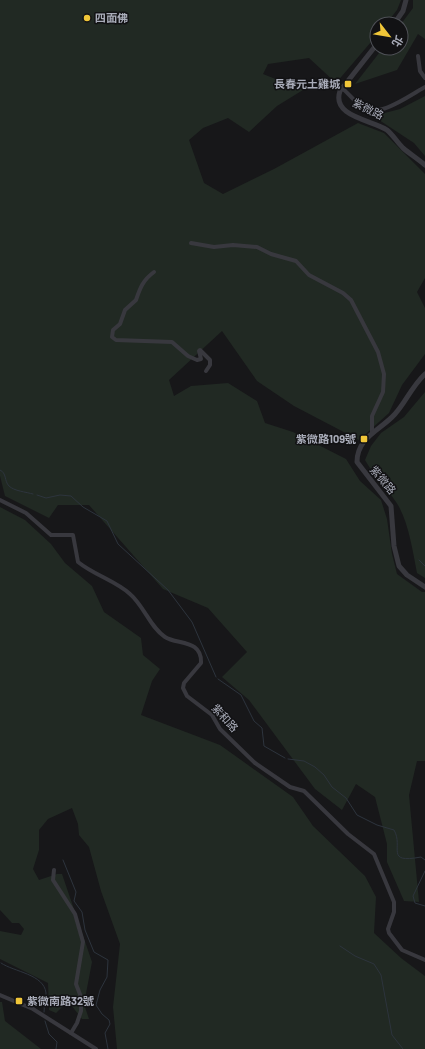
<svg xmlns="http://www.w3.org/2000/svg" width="425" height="1049" font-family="Barlow,'Noto Sans TC',sans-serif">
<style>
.green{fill:#212923}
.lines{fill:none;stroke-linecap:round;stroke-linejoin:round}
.stream{stroke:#2d343d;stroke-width:1}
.minor{stroke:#38383e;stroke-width:4}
.tertiary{stroke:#38383e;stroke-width:5}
.poi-dot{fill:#f0c638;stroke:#121214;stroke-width:1.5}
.labels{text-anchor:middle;stroke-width:3;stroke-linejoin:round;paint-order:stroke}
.poi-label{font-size:11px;font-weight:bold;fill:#a9acb9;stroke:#121214;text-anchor:start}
.street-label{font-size:11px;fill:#a9acb9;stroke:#121214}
</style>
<rect width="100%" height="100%" fill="#171719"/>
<g class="green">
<polygon points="0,0 401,0 397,10 386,24 377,24 377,35 336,83 309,58 268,64 263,74 303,90 277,106 249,132 228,118 203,128 189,140 204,183 223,194 274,169 358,123 384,133 425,174 425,278 417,292 425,308 425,354 402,385 389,413 359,440 294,406 257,381 222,331 169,380 174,396 191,386 228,383 257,401 265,423 293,432 346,459 360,481 381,500 387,519 392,554 397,574 422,592 425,592 425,761 417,761 409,795 419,902 404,901 387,862 387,844 375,797 356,784 342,810 315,789 249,700 222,677 247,652 208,608 163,589 89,505 58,505 49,518 5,496 0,476"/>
<polygon points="413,0 425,0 425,39 418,34 397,70 355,84 383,48 401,48 401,24 413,8"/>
<polygon points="425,96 425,156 414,143 373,116 400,109"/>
<path d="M 425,392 L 425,578 L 417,573 C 413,552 408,519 396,502 C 386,487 374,476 365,460 L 371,446 L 381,433 L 404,417 Z"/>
<polygon points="0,507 25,520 51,544 65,563 92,586 104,612 141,638 143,655 160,669 152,681 141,715 220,745 293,797 313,826 365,876 376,897 374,933 401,958 425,976 425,1049 117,1049 113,1007 120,944 101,891 89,847 79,835 78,824 72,808 48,819 39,830 39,850 33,869 39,880 57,874 62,874 92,962 84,1004 89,1019 82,1019 68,1001 56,1013 49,1010 48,983 0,959 0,931 21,935 24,929 19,923 12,923 0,910"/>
<polygon points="0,1002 2,1002 5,1021 41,1049 0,1049"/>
</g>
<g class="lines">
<g class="stream">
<path d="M 0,470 C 7,473 4,481 9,486 C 14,491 26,492 33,494"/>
<polyline points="37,495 46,498 60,495 71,496 83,507 107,521 118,544 168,590 192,622 216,677"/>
<polyline points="419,560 425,566"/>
<polyline points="218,679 241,695 254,721 262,728 264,746 285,758"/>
<path d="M 288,759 L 304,761 L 315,767 L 324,775 L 332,787 L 346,798 L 357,815 L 377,825 L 394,830 C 404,847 384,864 421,857 L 425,860"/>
<polyline points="63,860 76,892 74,901 82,912 85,930 94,952 108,960 107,977 100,990 96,1005 102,1014 109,1020 110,1024 105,1033 108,1049"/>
<polyline points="425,871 413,896 415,903 425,906"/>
<polyline points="340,946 355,956 374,964 381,975 392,1035 403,1049"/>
<path d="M 1,963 C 14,972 44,974 46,993 C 46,1000 44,1006 44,1012"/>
<polyline points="45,1021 49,1034 57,1042 56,1049"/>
</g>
<g class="minor">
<polyline points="418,56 420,71 425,78"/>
<path d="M 342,88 C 349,94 355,102 362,107 C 379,119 410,95 425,87"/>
<polyline points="191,243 214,247 233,245 257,247 271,254 296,261 309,275 343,293 351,300 378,352 384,374 383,392 372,416 372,432"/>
<path d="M 154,272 C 143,280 140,288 136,300 L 125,310 L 120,324 L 113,330 L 112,337 L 116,340 L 172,342 L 188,356 L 197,360 L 201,359 L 199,351 L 200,350 L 210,360 L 210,365 L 206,371"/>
<path d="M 0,500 L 26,513 L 51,535 L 73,535 L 78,562 C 94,575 116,581 130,594 C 144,606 150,627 165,637 C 177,645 202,639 201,663 L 184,683 L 183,688 L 187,696 L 212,715 L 220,729 L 255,763 L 290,787 L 304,791 L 348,834 L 374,854 L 394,902 L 394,912 L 388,929 L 389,933 L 402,950 L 425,960"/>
<polyline points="54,870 53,880 75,914 83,942 76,984 81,997 81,1011 77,1023 71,1033"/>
<polyline points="0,995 33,1009 96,1049"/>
</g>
<g class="tertiary">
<polyline points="394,24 403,11 406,0"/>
<path d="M 377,44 L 340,91 C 331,117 373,120 387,130 C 393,135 397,142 403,148 C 410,154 418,159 425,165"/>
<path d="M 425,374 C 412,386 406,402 395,414 C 381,430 357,437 357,462 L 391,506 L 394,546 L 399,566 L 407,575 L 425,587"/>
</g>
</g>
<g class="poi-dot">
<circle cx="87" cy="18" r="4"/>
<rect x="344" y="80" width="8" height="8" rx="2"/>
<rect x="360" y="435" width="8" height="8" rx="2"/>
<rect x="15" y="997" width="8" height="8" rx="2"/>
</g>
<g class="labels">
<g class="poi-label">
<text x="95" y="22">四面佛</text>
<text x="340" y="88" text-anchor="end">長春元土雞城</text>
<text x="356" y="443" text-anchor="end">紫微路109號</text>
<text x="27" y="1005">紫微南路32號</text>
</g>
<g class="street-label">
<text transform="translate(368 109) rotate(26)" y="4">紫微路</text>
<text transform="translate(383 480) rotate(50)" y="4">紫微路</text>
<text transform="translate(225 718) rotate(48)" y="4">紫和路</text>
</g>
</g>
<g transform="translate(389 36) rotate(121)"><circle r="19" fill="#121214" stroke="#4e5056"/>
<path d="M0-3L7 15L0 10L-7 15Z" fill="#f0c638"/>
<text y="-6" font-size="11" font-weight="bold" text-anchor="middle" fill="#a9acb9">北</text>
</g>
</svg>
